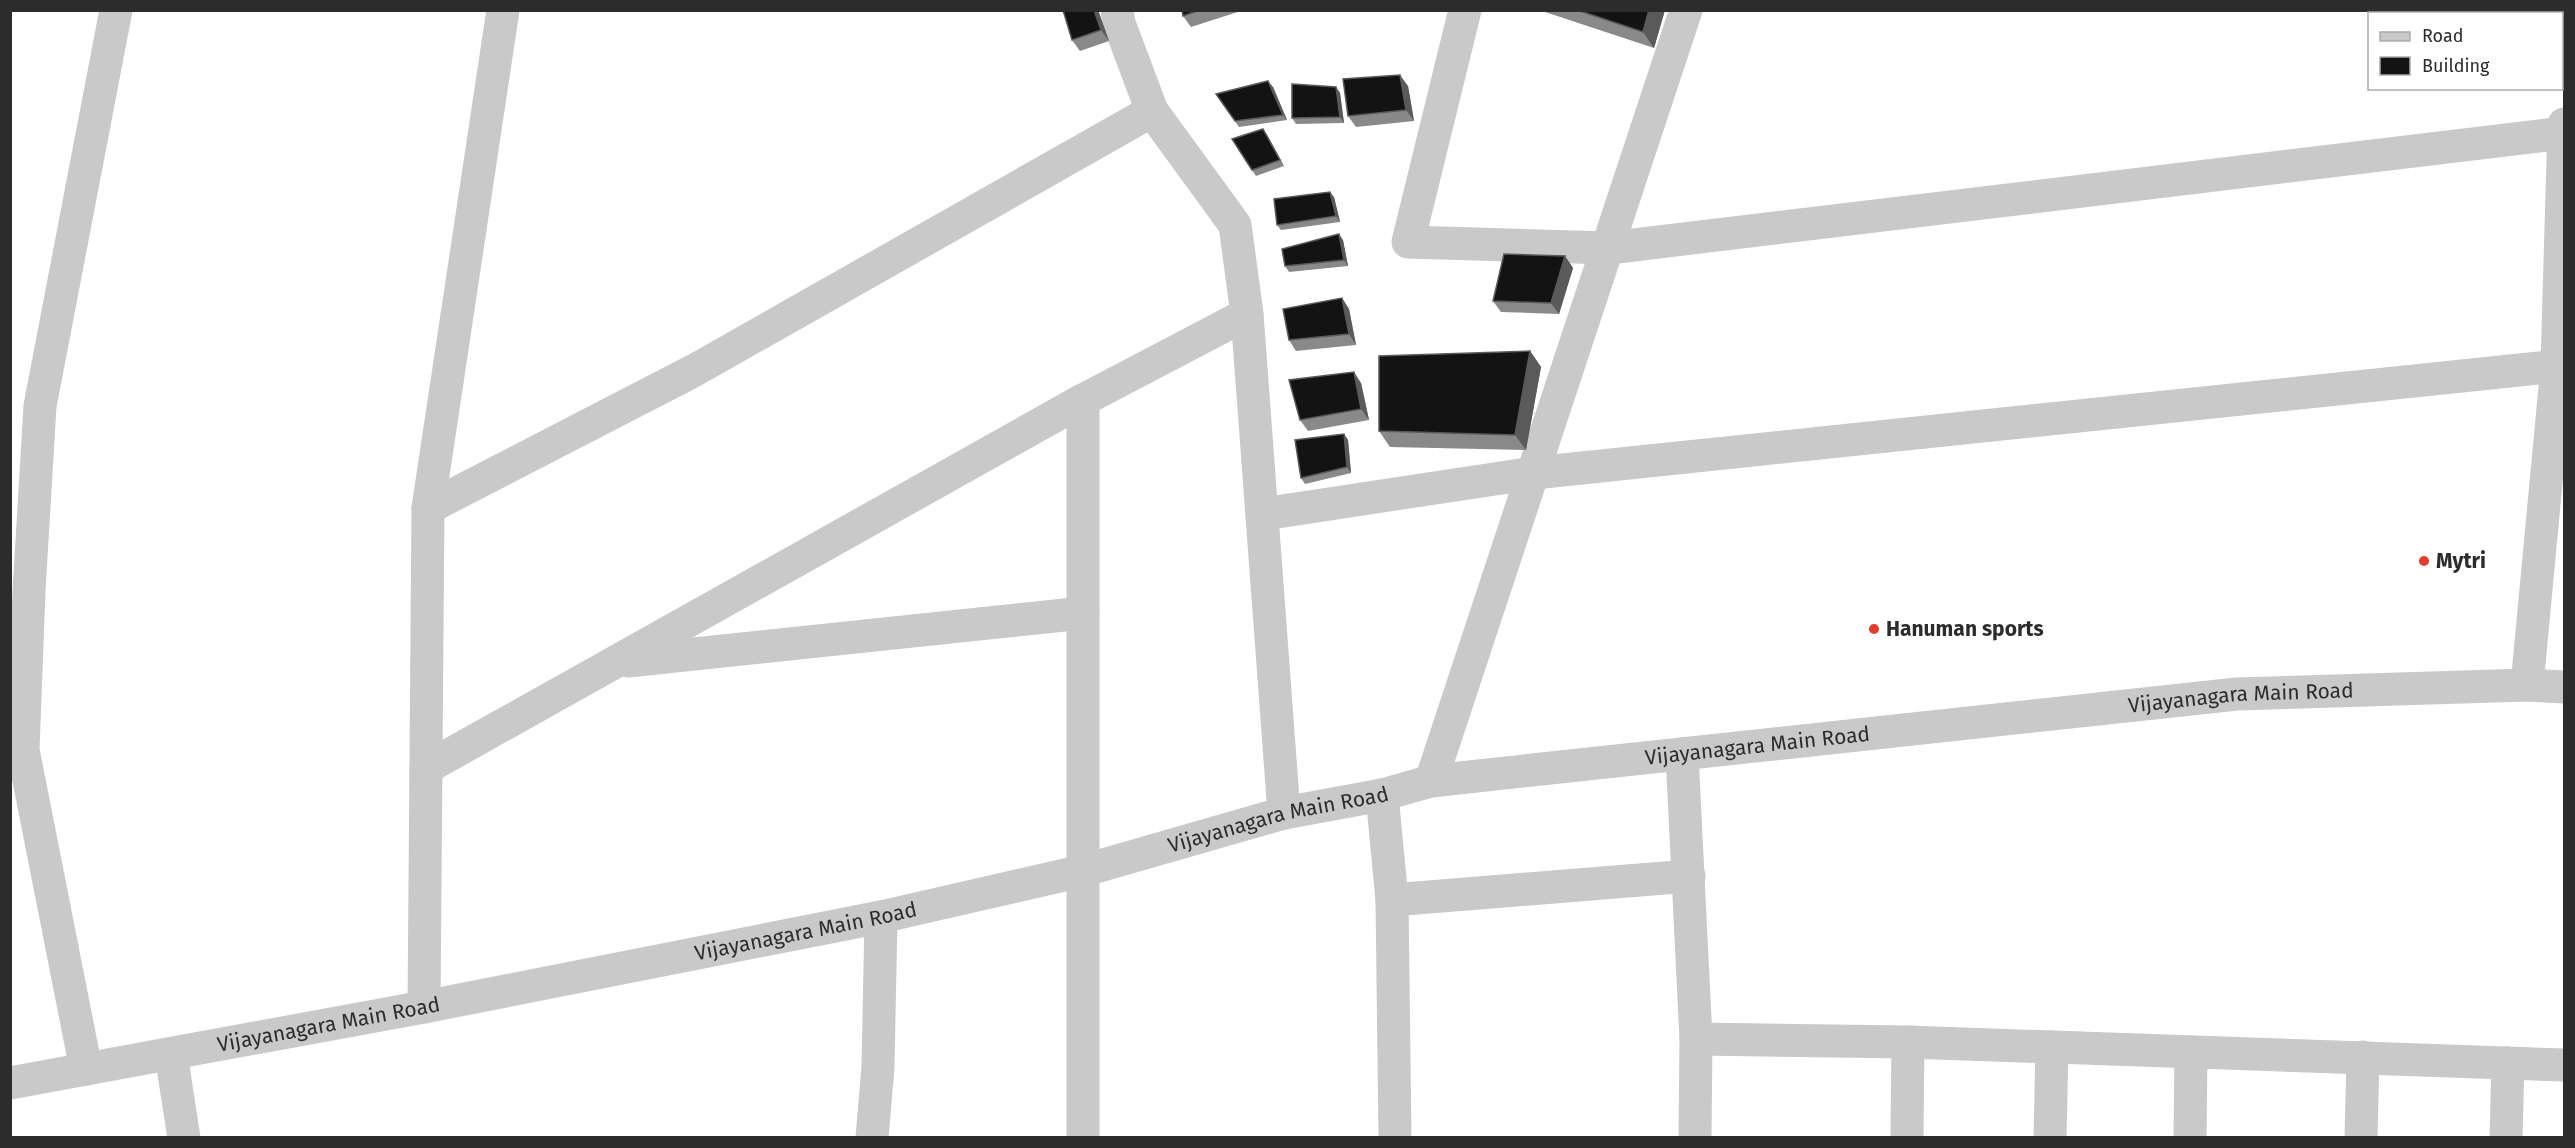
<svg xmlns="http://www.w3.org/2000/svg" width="2575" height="1148" font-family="'Fira Sans',sans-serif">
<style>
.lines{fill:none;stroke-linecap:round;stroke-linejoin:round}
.minor{stroke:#c9c9c9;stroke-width:33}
.wall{fill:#898989}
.shaded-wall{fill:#5a5a5a}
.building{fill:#131313;stroke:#5a5a5a;stroke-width:1.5}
.poi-dot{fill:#e33c2f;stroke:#fff;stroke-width:2}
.labels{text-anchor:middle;stroke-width:6;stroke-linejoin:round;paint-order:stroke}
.poi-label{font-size:21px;font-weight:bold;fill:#2c2c2c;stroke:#fff;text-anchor:start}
.street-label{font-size:21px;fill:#2c2c2c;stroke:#fff}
</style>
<rect width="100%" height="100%" fill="#fff"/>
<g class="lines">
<g class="minor">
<polyline points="1117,10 1119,23 1152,111 1235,225 1247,314 1284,813"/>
<polyline points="1465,10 1408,242 1609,248 2564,133"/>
<polyline points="428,508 695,370 1152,111"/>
<polyline points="1263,514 1534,473 2557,366"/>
<polyline points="628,661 1083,613"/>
<polyline points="2527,685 2557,366 2564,124"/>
<polyline points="1682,754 1696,1039 1695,1138"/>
<polyline points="426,768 1083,400 1247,314"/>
<polyline points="1431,781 1686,10"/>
<polyline points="1382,795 1392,900 1395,1138"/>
<polyline points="1392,900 1689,876"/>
<polyline points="424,1007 428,508 503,10"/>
<polyline points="1696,1039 1908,1042 2564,1065"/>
<polyline points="171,1054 184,1138"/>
<polyline points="86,1069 23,750 29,591 40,406 116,10"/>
<path id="s1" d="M 10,1083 L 424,1007 L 881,917 L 1082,871 L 1284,813 L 1382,795 L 1431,781 L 2237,694 L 2527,685 L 2564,687"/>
<polyline points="872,1138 878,1067 881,917"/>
<polyline points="1083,1138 1083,400"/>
<polyline points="1907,1138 1908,1042"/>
<polyline points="2050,1138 2052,1047"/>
<polyline points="2190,1138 2191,1052"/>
<polyline points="2361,1138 2363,1057"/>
<polyline points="2506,1138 2508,1063"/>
</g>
</g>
<g class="wall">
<polygon points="1098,10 1109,41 1080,51 1072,40"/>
<polygon points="1182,10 1244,10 1191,27 1183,16"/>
<polygon points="1539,10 1665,10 1654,48"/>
<polygon points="1408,86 1414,121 1356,127 1348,116"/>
<polygon points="1273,87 1287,120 1239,127 1216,94"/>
<polygon points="1336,87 1340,93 1344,123 1296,124 1292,118"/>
<polygon points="1267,135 1284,166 1256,176 1252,170"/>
<polygon points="1334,197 1340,222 1281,230 1277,225"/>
<polygon points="1343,240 1348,266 1289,272 1285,266"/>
<polygon points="1565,256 1573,268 1559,314 1501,312 1493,301"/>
<polygon points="1342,298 1349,309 1356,345 1296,351 1289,340"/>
<polygon points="1530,351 1541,367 1526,450 1390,447 1379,431"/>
<polygon points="1361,383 1369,420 1308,431 1300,420"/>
<polygon points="1344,434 1348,440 1351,473 1305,484 1301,478"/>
</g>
<g class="shaded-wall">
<polygon points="1094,10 1098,10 1109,41 1101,30"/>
<polygon points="1649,10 1665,10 1654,48 1643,32"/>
<polygon points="1400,75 1408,86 1414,121 1406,110"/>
<polygon points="1268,81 1273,87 1287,120 1283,115"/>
<polygon points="1336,87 1340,93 1344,123 1340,117"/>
<polygon points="1263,129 1267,135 1284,166 1280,160"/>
<polygon points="1330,192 1334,197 1340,222 1336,216"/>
<polygon points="1339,234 1343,240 1348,266 1344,260"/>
<polygon points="1565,256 1573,268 1559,314 1551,303"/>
<polygon points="1342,298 1349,309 1356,345 1349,334"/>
<polygon points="1530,351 1541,367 1526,450 1515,435"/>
<polygon points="1354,372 1361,383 1369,420 1361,409"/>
<polygon points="1344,434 1348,440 1351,473 1347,467"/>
</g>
<g class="building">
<polygon points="1063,10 1094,10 1101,30 1072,40"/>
<polygon points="1182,10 1200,10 1183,16"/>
<polygon points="1577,10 1649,10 1643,32"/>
<polygon points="1400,75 1406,110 1348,116 1343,79"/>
<polygon points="1268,81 1283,115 1235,121 1216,94"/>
<polygon points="1292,84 1336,87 1340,117 1292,118"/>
<polygon points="1263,129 1280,160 1252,170 1232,139"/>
<polygon points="1330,192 1336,216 1277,225 1274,199"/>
<polygon points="1339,234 1344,260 1285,266 1282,249"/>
<polygon points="1504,254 1565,256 1551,303 1493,301"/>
<polygon points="1342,298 1349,334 1289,340 1283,309"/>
<polygon points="1530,351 1515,435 1379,431 1379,356"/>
<polygon points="1354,372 1361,409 1300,420 1289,380"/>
<polygon points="1344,434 1347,467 1301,478 1295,440"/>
</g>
<g class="poi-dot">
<circle cx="2424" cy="561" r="6"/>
<circle cx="1874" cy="629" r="6"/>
</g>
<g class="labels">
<g class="poi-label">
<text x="2436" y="568">Mytri</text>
<text x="1886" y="636">Hanuman sports</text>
</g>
<g class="street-label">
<text dy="7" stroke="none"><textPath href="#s1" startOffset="2268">Vijayanagara Main Road</textPath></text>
<text dy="7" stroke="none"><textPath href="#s1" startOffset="1782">Vijayanagara Main Road</textPath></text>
<text dy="7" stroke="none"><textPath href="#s1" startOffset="1296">Vijayanagara Main Road</textPath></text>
<text dy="7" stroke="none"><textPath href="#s1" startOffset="810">Vijayanagara Main Road</textPath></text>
<text dy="7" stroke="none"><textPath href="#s1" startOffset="324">Vijayanagara Main Road</textPath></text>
</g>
</g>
<rect width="2575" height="1148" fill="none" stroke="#2c2c2c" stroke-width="24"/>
<rect x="2368" y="12" width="195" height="78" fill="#ffffff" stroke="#ababab" stroke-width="1.5"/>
<rect x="2380" y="32" width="30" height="9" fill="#c9c9c9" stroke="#ababab" stroke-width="1.5"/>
<text x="2422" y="42" font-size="18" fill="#2c2c2c">Road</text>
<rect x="2380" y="57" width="30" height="18" fill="#131313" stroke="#ababab" stroke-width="1.5"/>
<text x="2422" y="72" font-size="18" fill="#2c2c2c">Building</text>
</svg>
